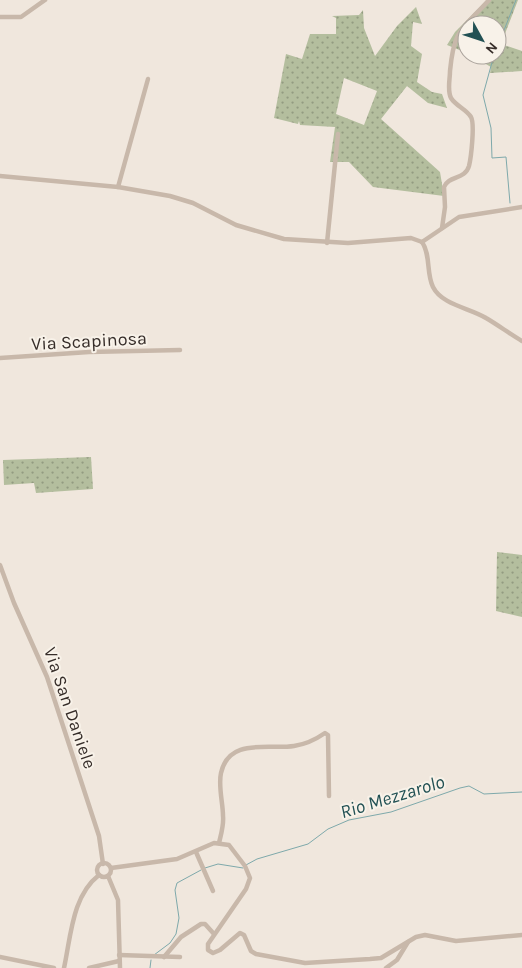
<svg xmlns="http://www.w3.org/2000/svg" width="522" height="968" font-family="Karla,sans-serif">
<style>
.grass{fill:url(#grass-dots);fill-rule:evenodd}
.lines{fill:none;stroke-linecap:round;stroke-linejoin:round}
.stream{stroke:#7ea9ab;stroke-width:1}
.minor{stroke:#c8b8aa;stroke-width:4.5}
.labels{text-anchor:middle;stroke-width:4;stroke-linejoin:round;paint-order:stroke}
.street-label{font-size:18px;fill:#362d29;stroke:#f8f2e9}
.water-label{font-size:19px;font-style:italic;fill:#225154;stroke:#f8f2e9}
</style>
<defs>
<pattern id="grass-dots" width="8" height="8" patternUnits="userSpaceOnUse" patternTransform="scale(1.25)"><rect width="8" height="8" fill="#b4be9e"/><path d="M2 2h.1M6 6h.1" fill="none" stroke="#939b81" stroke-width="1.8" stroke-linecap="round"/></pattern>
</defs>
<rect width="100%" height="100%" fill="#f0e7dd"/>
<g class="grass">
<polygon points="487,0 518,0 501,44 522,51 522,71 490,73 491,67 470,55 497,55 497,25 467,25 467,53 447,45 455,32"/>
<path d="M 416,7 L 422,24 L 413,22 L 411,46 L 422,54 L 417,82 L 432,92 L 442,94 L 447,108 L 428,103 L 407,86 L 381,119 L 440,172 L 444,196 L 373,187 L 349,162 L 330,162 L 335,127 L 300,125 L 299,121 L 298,124 L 274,118 L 286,54 L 302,59 L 310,34 L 336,34 L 336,18 L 332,16 L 359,15 L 363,10 L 364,28 L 375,56 L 397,26 ZM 344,78 L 377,91 L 364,125 L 336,114 Z"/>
<polygon points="91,457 93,489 36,493 34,483 4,485 3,460"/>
<polygon points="497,552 522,555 522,617 496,611"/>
</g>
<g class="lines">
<g class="stream">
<polyline points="497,48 516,0"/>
<polyline points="494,55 483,95 491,128 492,158 506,157 510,203"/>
<polyline points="246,865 257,859 308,844 328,829 349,820 391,812 460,788 469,786 484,794 522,792"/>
<polyline points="205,868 218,864 243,868"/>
<polyline points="154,955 170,943 176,934 179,918 175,890 177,883 201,870"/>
<polyline points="150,968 151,960"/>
</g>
<g class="minor">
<polyline points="0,17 21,17 45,0"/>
<polyline points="0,176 118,187 170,196 193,203 236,225 284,239 348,243 411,238 422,242"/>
<polyline points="118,187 148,79"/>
<path d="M 442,228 L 445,207 L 444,187 C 449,175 465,180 469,166 C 471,158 475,124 471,117 C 466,109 456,106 451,98 C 447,90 450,80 450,71 C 454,28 462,30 489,0"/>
<path d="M 422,242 C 431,255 426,273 433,287 C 442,305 470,308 486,318 C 498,325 510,334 522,341"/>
<polyline points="422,242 459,217 522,207"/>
<polyline points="327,243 338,134"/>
<polyline points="0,358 89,352 180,350"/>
<polyline points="0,565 14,603 47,677 99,836 103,864"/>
<path d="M 219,843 C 221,834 224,825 223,816 C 223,803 218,786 221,773 C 229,737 268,750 294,746 C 307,744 315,740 325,733 L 328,735 L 329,796"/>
<polyline points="196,852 213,891"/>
<circle cx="104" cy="870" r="7"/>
<polyline points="111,868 177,859 214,843 229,845 245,866 250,878 246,889 208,944 208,950 213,953 220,950 240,933 244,935 251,951 256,954 305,963 370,959 381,958 416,937 425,935 456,941 522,935"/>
<polyline points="108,876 118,900 120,968"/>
<polyline points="119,955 180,957"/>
<polyline points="0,957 54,968"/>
<polyline points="164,957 181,937 201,924 205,924 214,934"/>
<path d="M 64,968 C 71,936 72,896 99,875"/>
<polyline points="89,968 119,961"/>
<polyline points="386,968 397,960 408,942"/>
</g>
</g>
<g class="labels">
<g class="street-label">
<text transform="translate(89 341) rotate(-3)" y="6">Via Scapinosa</text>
<text transform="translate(70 708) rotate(71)" y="6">Via San Daniele</text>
</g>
<g class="water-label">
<text transform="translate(392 796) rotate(-17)" y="7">Rio Mezzarolo</text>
</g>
</g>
<g transform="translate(482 40) rotate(130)"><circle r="24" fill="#f8f2e9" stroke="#aaa39c"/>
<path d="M0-4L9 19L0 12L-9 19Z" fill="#225154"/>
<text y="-8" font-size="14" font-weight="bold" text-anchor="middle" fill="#362d29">N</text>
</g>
</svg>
